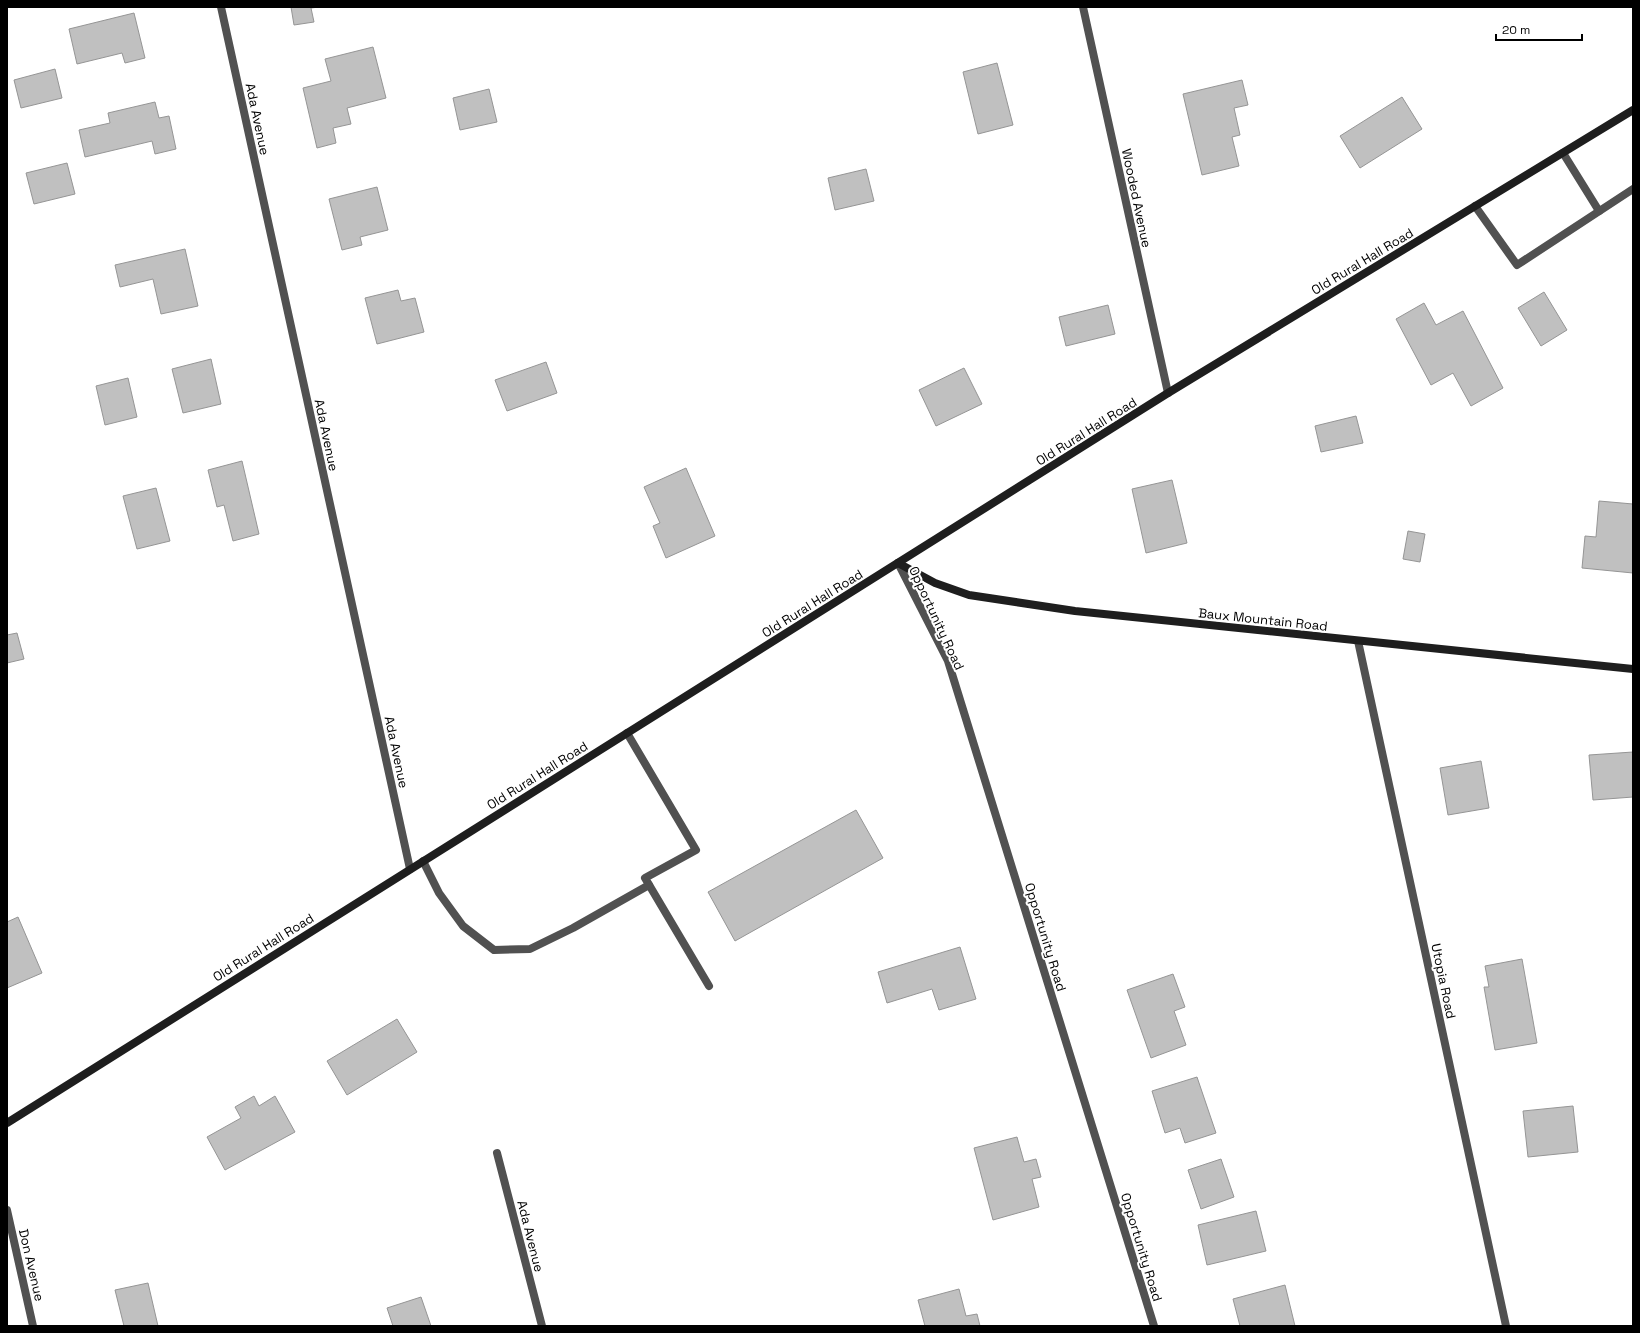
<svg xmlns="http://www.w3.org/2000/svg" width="1640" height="1333" font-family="'Space Grotesk',sans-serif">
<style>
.building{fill:#c0c0c0;stroke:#959595}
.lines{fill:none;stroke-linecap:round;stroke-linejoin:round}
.service{stroke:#515151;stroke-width:8}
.minor{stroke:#515151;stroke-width:8}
.secondary{stroke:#1e1e1e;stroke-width:8}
.labels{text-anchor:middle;stroke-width:4;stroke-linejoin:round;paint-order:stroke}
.street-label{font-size:13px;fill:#000;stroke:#fff}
</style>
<rect width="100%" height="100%" fill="#fff"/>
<g class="building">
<polygon points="291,7 319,7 311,8 314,22 294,25"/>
<polygon points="134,13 145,58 125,63 122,53 77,64 69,29"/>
<polygon points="373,47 386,98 347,108 351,124 333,128 336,143 317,148 303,88 331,81 325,59"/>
<polygon points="997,63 1013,125 978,134 963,72"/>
<polygon points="55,69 62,98 21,108 14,80"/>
<polygon points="1242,80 1248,105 1234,108 1240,135 1232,137 1239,166 1202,175 1183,94"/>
<polygon points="489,89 497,122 460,130 453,98"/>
<polygon points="1402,97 1422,129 1360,168 1340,136"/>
<polygon points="155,102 159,118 169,116 176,149 155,154 152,141 85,157 79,130 110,123 108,113"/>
<polygon points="67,163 75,194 34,204 26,173"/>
<polygon points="866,169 874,201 835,210 828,178"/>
<polygon points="377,187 388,230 360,237 362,245 342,250 329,199"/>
<polygon points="185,249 198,306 161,314 153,279 120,287 115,265"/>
<polygon points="398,290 401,301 415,298 424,332 377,344 365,298"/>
<polygon points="1544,292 1567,330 1541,346 1518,308"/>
<polygon points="1424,303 1436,325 1463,311 1503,388 1471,406 1453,373 1431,385 1396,319"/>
<polygon points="1108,305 1115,334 1066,346 1059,317"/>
<polygon points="211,359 221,404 183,413 172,369"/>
<polygon points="546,362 557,393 507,411 495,380"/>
<polygon points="964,368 982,404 936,426 919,390"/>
<polygon points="128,378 137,417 105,425 96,386"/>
<polygon points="1356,416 1363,443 1321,452 1315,426"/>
<polygon points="242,461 259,534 233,541 224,505 217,507 208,470"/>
<polygon points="686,468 715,536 666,558 653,526 660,523 644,487"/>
<polygon points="1172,480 1187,543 1146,553 1132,489"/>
<polygon points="156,488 170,541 137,549 123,496"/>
<polygon points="1599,501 1633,504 1633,573 1582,568 1585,536 1596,537"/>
<polygon points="1408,531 1425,534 1420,562 1403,559"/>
<polygon points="17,633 24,659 7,663 7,635"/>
<polygon points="1633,752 1633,797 1593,800 1589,755"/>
<polygon points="1481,761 1489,808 1448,815 1440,768"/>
<polygon points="856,810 883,858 735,941 708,892"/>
<polygon points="18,917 42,973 7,988 7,922"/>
<polygon points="960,947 976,999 939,1010 932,989 887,1003 878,972"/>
<polygon points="1522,959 1537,1043 1495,1050 1484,987 1489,987 1485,966"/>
<polygon points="1173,974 1185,1007 1174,1011 1186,1045 1151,1058 1127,990"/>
<polygon points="397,1019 417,1052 347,1095 327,1061"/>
<polygon points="1197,1077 1216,1133 1185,1143 1180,1128 1165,1133 1152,1091"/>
<polygon points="254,1096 259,1106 275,1096 295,1132 225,1170 207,1137 241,1118 235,1107"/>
<polygon points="1573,1106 1578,1152 1528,1157 1523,1111"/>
<polygon points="1017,1137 1024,1162 1036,1159 1041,1177 1032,1179 1039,1207 993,1220 974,1148"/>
<polygon points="1221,1159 1234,1197 1201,1209 1188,1170"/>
<polygon points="1256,1211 1266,1251 1207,1265 1198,1225"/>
<polygon points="148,1283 158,1326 124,1326 115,1290"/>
<polygon points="1285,1285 1295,1326 1240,1326 1233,1299"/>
<polygon points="959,1289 966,1316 977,1314 980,1326 925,1326 918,1300"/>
<polygon points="421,1297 431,1326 393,1326 387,1308"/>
</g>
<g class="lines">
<g class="service">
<polyline points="1563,153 1599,211"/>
<polyline points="1475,206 1517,265 1633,189"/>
<polyline points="627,733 696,850 645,878 709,986"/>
<polyline points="423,861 439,893 463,926 494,950 530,949 573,928 649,885"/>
</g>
<g class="minor">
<polyline points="221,7 410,869"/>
<polyline points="1083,7 1168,393"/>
<polyline points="898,563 948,661 1154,1326"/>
<polyline points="1358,641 1506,1326"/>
<polyline points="497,1153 542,1326"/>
<polyline points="7,1210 33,1326"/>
</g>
<g class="secondary">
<polyline points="898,563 935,583 969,595 1075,611 1633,669"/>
<polyline points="7,1123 1168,393 1633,110"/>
</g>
</g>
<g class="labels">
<g class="street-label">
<text transform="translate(258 119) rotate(78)" y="5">Ada Avenue</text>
<text transform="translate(1137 198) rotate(78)" y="5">Wooded Avenue</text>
<text transform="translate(1362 261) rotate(-31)" y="5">Old Rural Hall Road</text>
<text transform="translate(1086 431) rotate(-32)" y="5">Old Rural Hall Road</text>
<text transform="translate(327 435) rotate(78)" y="5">Ada Avenue</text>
<text transform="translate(812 603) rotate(-32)" y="5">Old Rural Hall Road</text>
<text transform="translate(937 618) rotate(65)" y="5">Opportunity Road</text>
<text transform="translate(1263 619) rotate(6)" y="5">Baux Mountain Road</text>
<text transform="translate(397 752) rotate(78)" y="5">Ada Avenue</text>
<text transform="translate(537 775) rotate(-32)" y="5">Old Rural Hall Road</text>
<text transform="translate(1046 937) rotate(73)" y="5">Opportunity Road</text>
<text transform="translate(263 947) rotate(-32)" y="5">Old Rural Hall Road</text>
<text transform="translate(1444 981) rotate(78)" y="5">Utopia Road</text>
<text transform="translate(531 1236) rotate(76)" y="5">Ada Avenue</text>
<text transform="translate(1142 1247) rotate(73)" y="5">Opportunity Road</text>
<text transform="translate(32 1265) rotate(77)" y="5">Don Avenue</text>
</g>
</g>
<rect width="1640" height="1333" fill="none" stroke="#000000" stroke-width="16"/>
<path d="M1496 34v6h86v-6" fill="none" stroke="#000000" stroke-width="2"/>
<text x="1502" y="34" font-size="12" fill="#000000" stroke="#ffffff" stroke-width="3" paint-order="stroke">20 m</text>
</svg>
